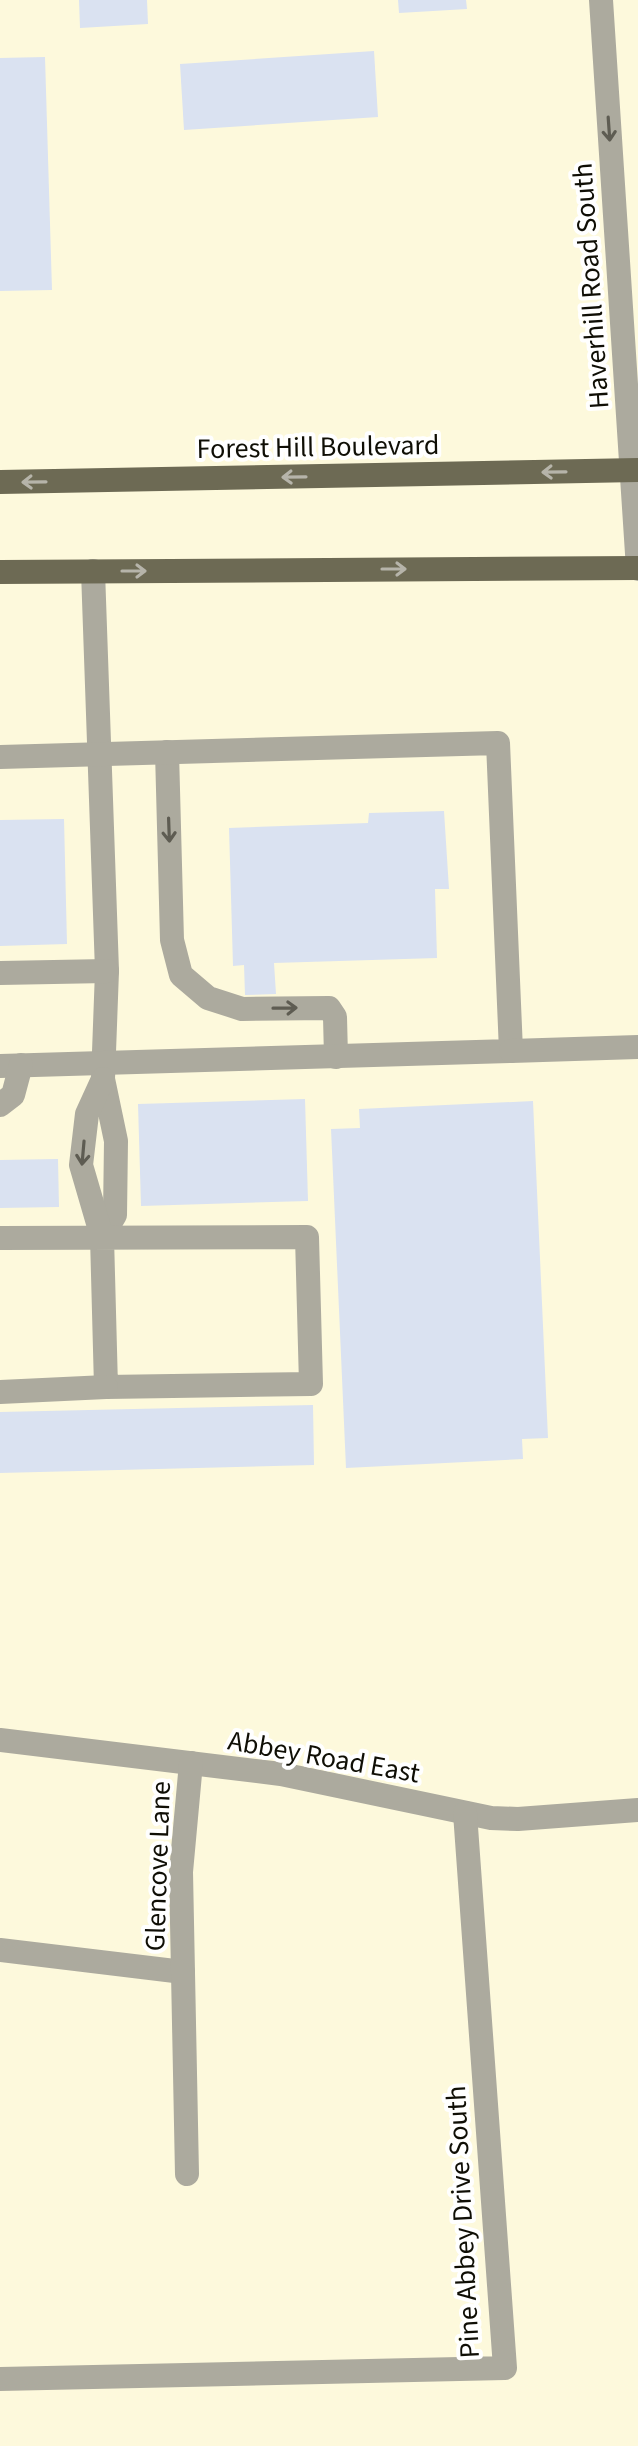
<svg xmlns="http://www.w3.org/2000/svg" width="638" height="2446" font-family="'Source Sans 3',sans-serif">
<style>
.building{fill:#dae2f1}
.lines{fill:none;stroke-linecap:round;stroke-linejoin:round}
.minor{stroke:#acaa9e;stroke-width:24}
.major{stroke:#6d6a54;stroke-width:24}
.oneway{stroke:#5e5c52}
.oneway2{stroke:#b6b4aa}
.labels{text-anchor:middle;stroke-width:8;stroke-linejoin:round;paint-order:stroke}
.street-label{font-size:28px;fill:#0f0e05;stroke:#fff}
</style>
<rect width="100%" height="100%" fill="#fdf9dc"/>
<g class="building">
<polygon points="79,0 147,0 148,24 80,28"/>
<polygon points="398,0 466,0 467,9 399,13"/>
<polygon points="374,51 378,117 184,130 180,64"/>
<polygon points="45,57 52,290 0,291 0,58"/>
<polygon points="444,811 449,889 435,889 437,958 274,963 276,994 245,995 244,965 233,966 229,828 368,823 369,813"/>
<polygon points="64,819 67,944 0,946 0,820"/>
<polygon points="305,1099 308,1201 141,1206 138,1104"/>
<polygon points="533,1101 548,1438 522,1439 523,1459 346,1468 331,1129 360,1128 359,1109"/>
<polygon points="58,1159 59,1207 0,1208 0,1160"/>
<polygon points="313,1405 314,1465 0,1473 0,1412"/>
</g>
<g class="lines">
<g class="minor">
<polyline points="601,0 638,569"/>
<polyline points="93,571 107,971 103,1079 116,1141 115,1215 102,1237"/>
<polyline points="167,752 172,940 181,975 208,998 242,1009 329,1008 335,1017 336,1057"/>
<polyline points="0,757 498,743 511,1051 0,1066"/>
<polyline points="0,973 107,971"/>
<polyline points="511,1051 638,1047"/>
<polyline points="0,1105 13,1095 21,1065"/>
<polyline points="0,1238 307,1237 311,1384 106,1387 102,1237 81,1165 87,1114 103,1079"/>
<polyline points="0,1392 106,1387"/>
<polyline points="0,1740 281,1774 491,1818 518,1819 638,1810"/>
<polyline points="0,1950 183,1972"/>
<polyline points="187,2174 181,1872 191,1763"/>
<polyline points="0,2379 505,2368 465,1813"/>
</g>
<g class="major">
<polyline points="0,482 638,470"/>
<polyline points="0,572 638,568"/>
</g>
</g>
<defs><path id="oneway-shaft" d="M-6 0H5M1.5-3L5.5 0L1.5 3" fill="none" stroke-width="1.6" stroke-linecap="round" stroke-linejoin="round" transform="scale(2)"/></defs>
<g class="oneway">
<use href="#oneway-shaft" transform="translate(609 129) rotate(86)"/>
<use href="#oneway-shaft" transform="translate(169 830) rotate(88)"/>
<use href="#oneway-shaft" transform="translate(285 1008) rotate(-1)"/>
<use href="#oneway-shaft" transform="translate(83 1153) rotate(95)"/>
</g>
<g class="oneway2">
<use href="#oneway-shaft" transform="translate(554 472) rotate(179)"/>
<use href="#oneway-shaft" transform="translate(294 477) rotate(179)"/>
<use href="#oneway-shaft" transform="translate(34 482) rotate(179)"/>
<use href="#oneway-shaft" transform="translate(394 569)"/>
<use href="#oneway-shaft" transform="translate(134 571)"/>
</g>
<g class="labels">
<g class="street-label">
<text transform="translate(590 286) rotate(-94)" y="10">Haverhill Road South</text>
<text transform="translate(318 446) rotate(-1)" y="10">Forest Hill Boulevard</text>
<text transform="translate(324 1756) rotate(10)" y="10">Abbey Road East</text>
<text transform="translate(157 1866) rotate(-88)" y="10">Glencove Lane</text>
<text transform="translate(462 2222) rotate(-93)" y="10">Pine Abbey Drive South</text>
</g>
</g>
</svg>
